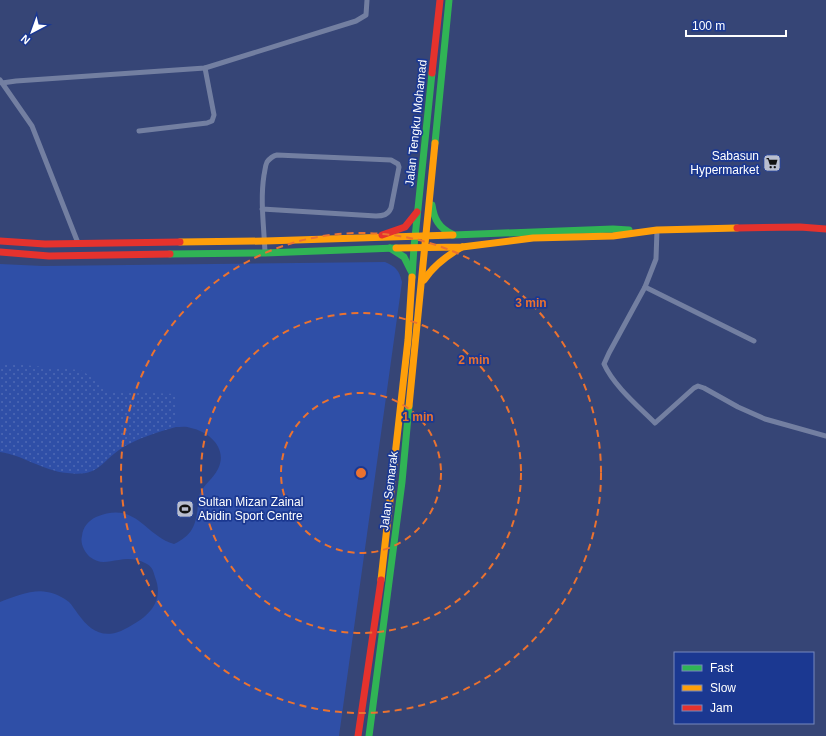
<svg xmlns="http://www.w3.org/2000/svg" width="826" height="736" font-family="Helvetica,sans-serif">
<style>
.grass{fill:#2f4fa7}
.park{fill:url(#park-dots)}
.water{fill:#2d4283}
.lines{fill:none;stroke-linecap:round;stroke-linejoin:round}
.street{stroke:#737fa1;stroke-width:5}
.fast{stroke:#30b455;stroke-width:7}
.slow{stroke:#ff9f0a;stroke-width:7}
.jam{stroke:#e5322d;stroke-width:7}
.ring{fill:none;stroke:#eb7230;stroke-width:2;stroke-dasharray:7 5}
.labels{text-anchor:middle;stroke-width:3.5;stroke-linejoin:round;paint-order:stroke}
.street-label{font-size:12px;fill:#fff;stroke:#1b3891}
.poi-label{font-size:12px;fill:#fff;stroke:#1b3891;text-anchor:end}
.centre{fill:#eb7230;stroke:#1b3891;stroke-width:2}
.ring-label{font-size:12px;text-anchor:middle;font-weight:bold;fill:#eb7230;stroke:#1b3891;stroke-width:3.5;stroke-linejoin:round;paint-order:stroke}
</style>
<defs>
<pattern id="park-dots" width="8" height="8" patternUnits="userSpaceOnUse"><rect width="8" height="8" fill="#2f4fa7"/><path d="M2 2h.1M6 6h.1" fill="none" stroke="#4e69b4" stroke-width="1.8" stroke-linecap="round"/></pattern>
</defs>
<rect width="100%" height="100%" fill="#364576"/>
<path class="grass" d="M 385,262 C 396,267 399,270 402,282 L 339,736 L 0,736 L 0,264 L 43,266 Z"/>
<path class="park" d="M 0,363 L 80,370 C 91,375 97,384 107,391 L 176,394 L 176,427 C 158,432 138,438 122,448 C 99,463 100,477 67,473 C 43,471 23,455 0,452 Z"/>
<path class="water" d="M 176,427 C 181,427 186,426 191,428 C 210,432 228,449 218,469 C 213,479 204,484 200,494 C 198,497 199,501 198,505 C 196,525 193,535 174,544 C 144,535 136,500 96,517 C 88,521 83,527 82,536 C 80,543 84,552 90,557 C 100,565 108,561 119,560 C 127,558 138,559 145,563 C 152,566 153,570 155,577 C 166,605 144,620 121,631 C 101,639 89,629 78,614 C 75,610 72,605 69,602 C 63,597 54,593 47,592 C 33,589 13,597 0,602 L 0,452 C 23,455 43,471 67,473 C 100,477 99,463 122,448 C 138,438 158,432 176,427 Z"/>
<g class="lines">
<g class="street">
<polyline points="0,80 32,126 78,243"/>
<polyline points="2,83 16,81 205,68 356,21 366,15 367,0"/>
<polyline points="139,131 207,123 212,121 214,115 205,68"/>
<path d="M 262,209 L 376,216 C 383,216 388,215 391,208 L 399,167 L 398,164 L 391,160 L 277,155 C 273,156 270,158 267,162 C 265,166 265,171 264,175 C 260,201 264,226 265,253"/>
<path d="M 657,230 L 656,259 L 645,287 L 609,353 L 604,364 C 614,386 638,406 655,423 L 694,388 L 698,386 L 704,388 L 738,407 L 765,419 L 826,436"/>
<polyline points="645,287 754,341"/>
</g>
<g class="fast">
<polyline points="435,143 449,0"/>
<path d="M 432,205 C 434,219 439,228 452,234"/>
<polyline points="453,235 613,229 629,230"/>
<polyline points="390,248 404,257 411,271"/>
<polyline points="170,254 265,253 396,248"/>
<polyline points="412,277 414,247 432,73"/>
<polyline points="369,736 402,482 409,406"/>
</g>
<g class="slow">
<polyline points="180,242 265,241 453,235"/>
<polyline points="396,248 462,247 533,238 613,236 657,230 737,228"/>
<path d="M 424,280 C 434,265 446,256 462,247"/>
<polyline points="409,406 435,143"/>
<polyline points="381,580 408,340 412,277"/>
</g>
<g class="jam">
<polyline points="432,73 440,0"/>
<polyline points="737,228 800,227 826,229"/>
<polyline points="382,235 405,227 417,212"/>
<polyline points="0,241 45,244 180,242"/>
<polyline points="0,252 49,256 170,254"/>
<polyline points="358,736 381,580"/>
</g>
</g>
<g class="ring">
<circle cx="361" cy="473" r="80"/>
<circle cx="361" cy="473" r="160"/>
<circle cx="361" cy="473" r="240"/>
</g>
<defs>
<symbol id="supermarket-square" viewBox="-11 -11 22 22"><rect x="-9" y="-9" width="18" height="18" rx="4" fill="#b9becf" stroke="#1b3891"/><path d="M-6-5.5h2.5l.6 2H6L4.5 2H-2.5L-4.4-4H-6ZM-1.5 3.2a1.3 1.3 0 1 0 .1 0ZM3 3.2a1.3 1.3 0 1 0 .1 0Z" fill="#111"/></symbol>
<symbol id="stadium-square" viewBox="-11 -11 22 22"><rect x="-9" y="-9" width="18" height="18" rx="4" fill="#b9becf" stroke="#1b3891"/><path d="M0-5a6.5 5 0 1 0 0 10a6.5 5 0 1 0 0-10ZM-3.5-1.8h7v3.6h-7Z" fill="#111"/></symbol>
</defs>
<g fill-rule="evenodd">
<use href="#supermarket-square" x="762" y="153" width="20" height="20"/>
<use href="#stadium-square" x="175" y="499" width="20" height="20"/>
</g>
<g class="labels">
<g class="street-label">
<text transform="translate(416 123) rotate(-84)" y="4">Jalan Tengku Mohamad</text>
<text transform="translate(389 491) rotate(-83)" y="4">Jalan Semarak</text>
</g>
<g class="poi-label">
<text x="759" y="160">Sabasun<tspan x="759" dy="14">Hypermarket</tspan></text>
<text x="198" y="506" text-anchor="start">Sultan Mizan Zainal<tspan x="198" dy="14">Abidin Sport Centre</tspan></text>
</g>
</g>
<circle cx="361" cy="473" r="6" class="centre"/>
<g class="ring-label">
<text x="531" y="307">3 min</text>
<text x="474" y="364">2 min</text>
<text x="418" y="421">1 min</text>
</g>
<rect x="674" y="652" width="140" height="72" fill="#1b3891" stroke="#7688bd"/>
<rect x="682" y="665" width="20" height="6" fill="#30b455" stroke="#7688bd"/>
<text x="710" y="672" font-size="12" fill="#ffffff">Fast</text>
<rect x="682" y="685" width="20" height="6" fill="#ff9f0a" stroke="#7688bd"/>
<text x="710" y="692" font-size="12" fill="#ffffff">Slow</text>
<rect x="682" y="705" width="20" height="6" fill="#e5322d" stroke="#7688bd"/>
<text x="710" y="712" font-size="12" fill="#ffffff">Jam</text>
<g transform="translate(32 32) rotate(221)" stroke="#1b3891" stroke-width="3" paint-order="stroke">
<path d="M0-3L7 15L0 10L-7 15Z" fill="#ffffff"/>
<text y="-6" font-size="11" font-weight="bold" text-anchor="middle" fill="#ffffff">N</text>
</g>
<path d="M686 30v6h100v-6" fill="none" stroke="#ffffff" stroke-width="2"/>
<text x="692" y="30" font-size="12" fill="#ffffff" stroke="#1b3891" stroke-width="3" paint-order="stroke">100 m</text>
</svg>
